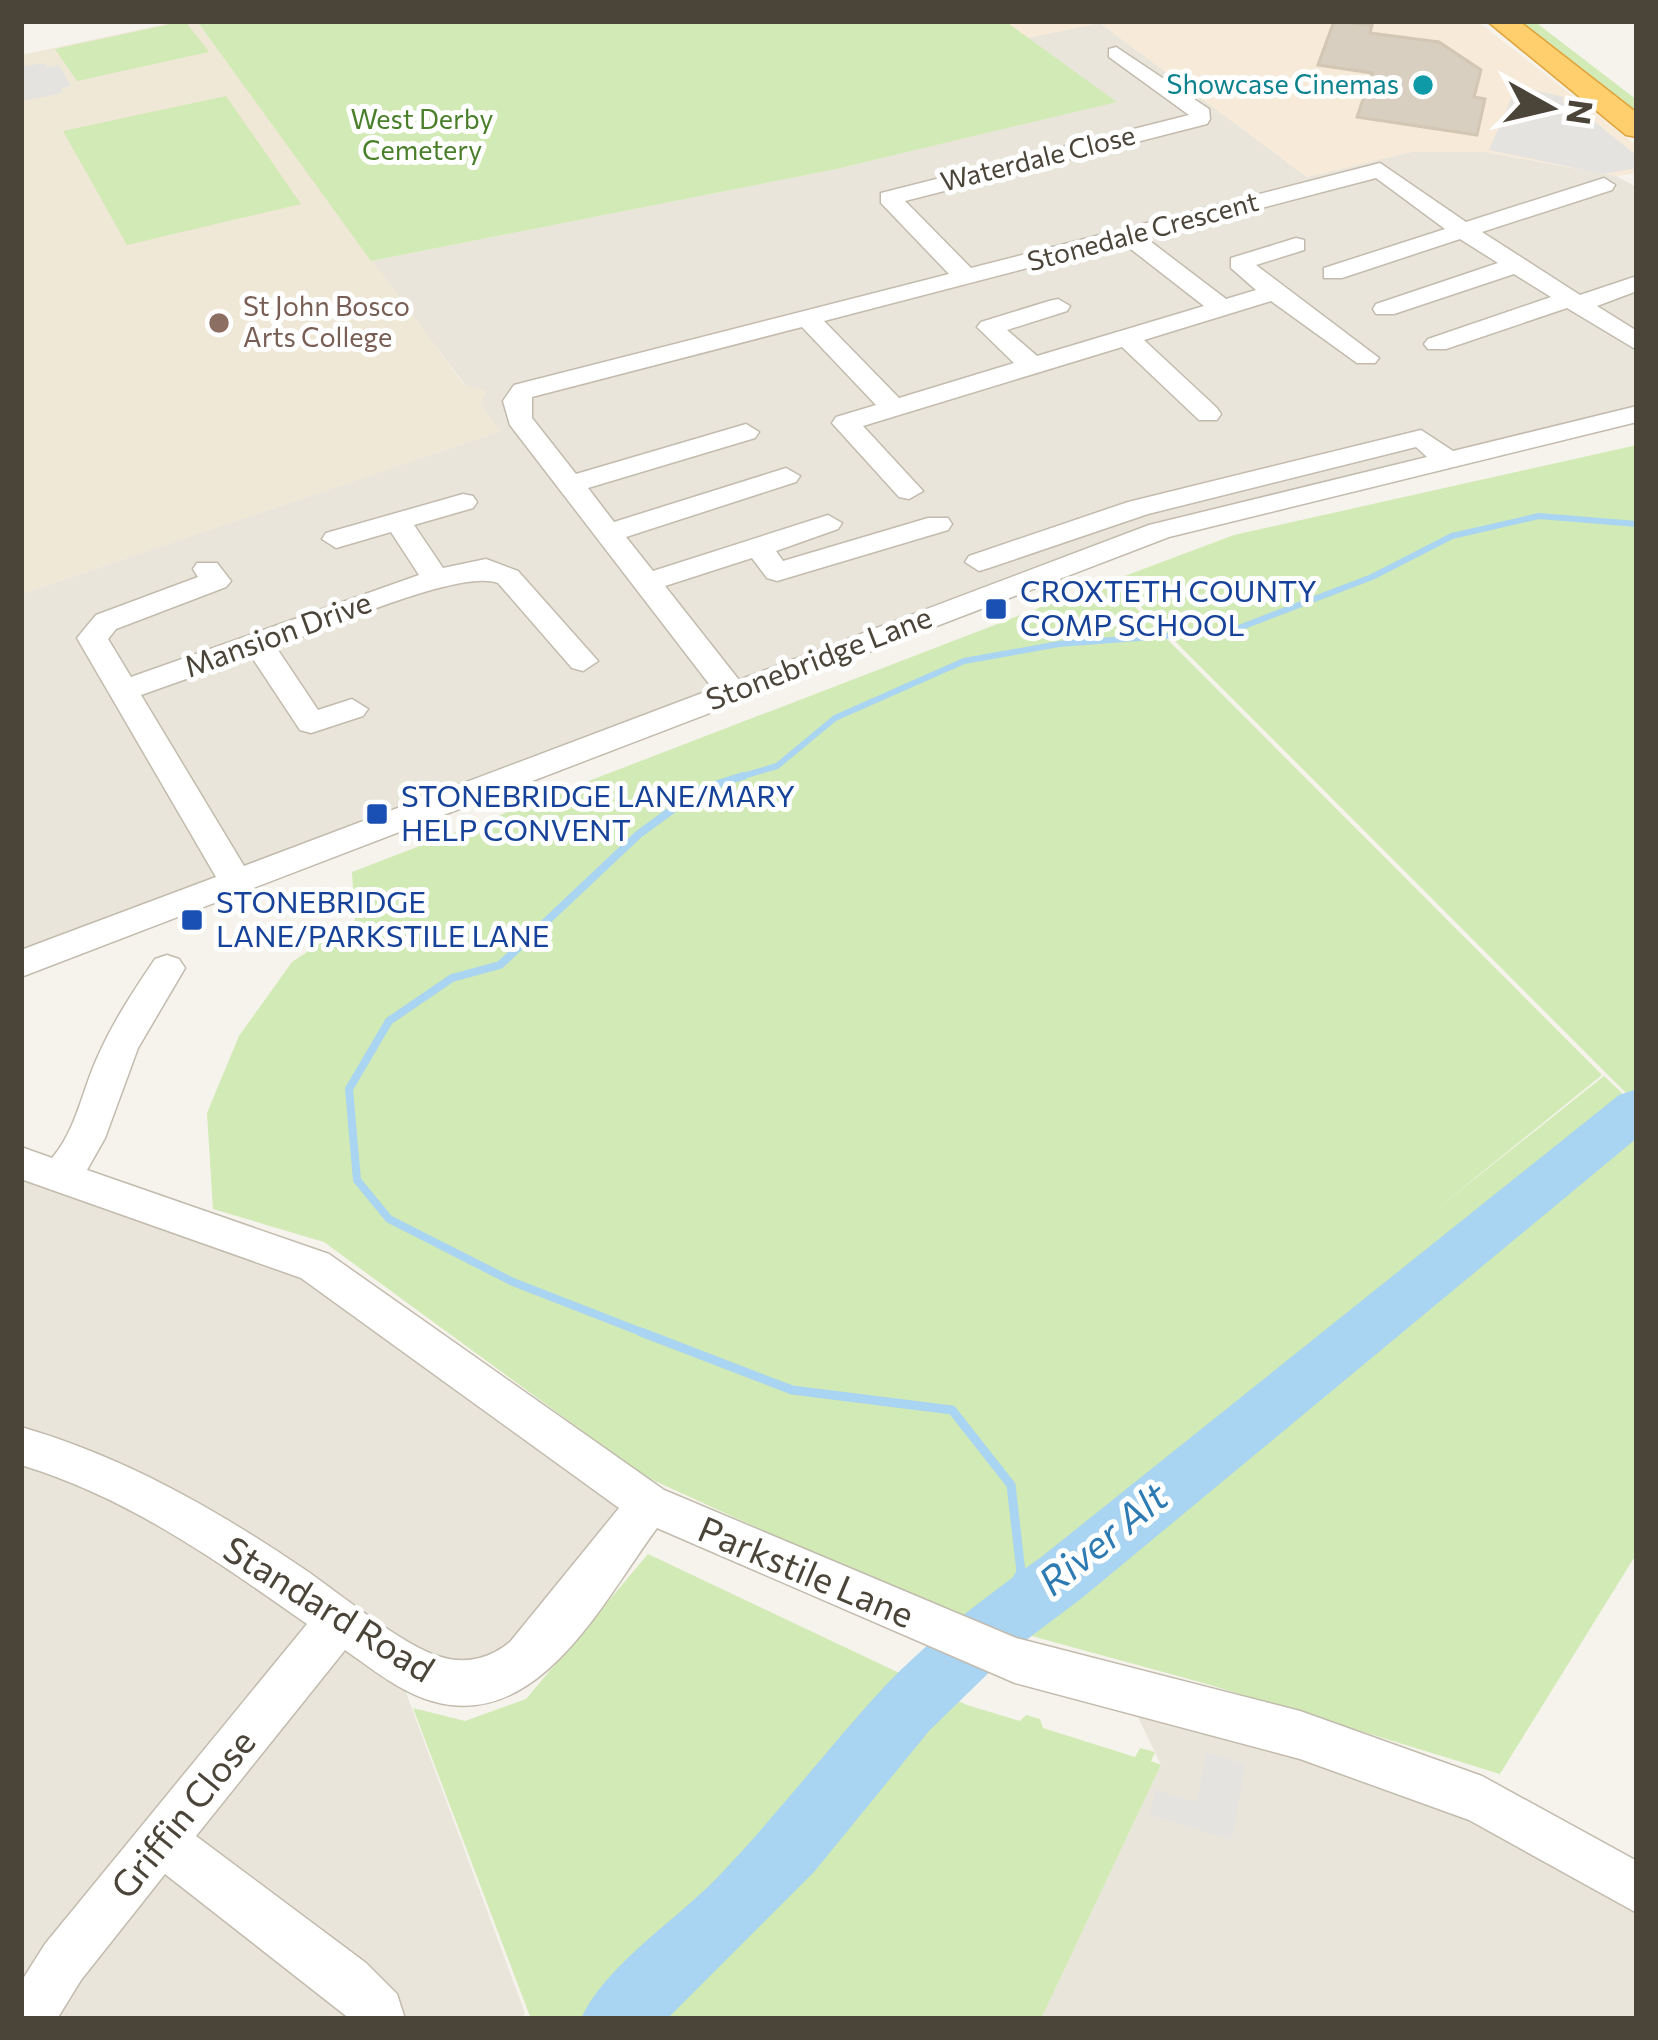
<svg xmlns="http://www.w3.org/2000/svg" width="1658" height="2040" font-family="Commissioner,sans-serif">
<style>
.residential{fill:#eae5da}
.commercial{fill:#f7ead8}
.education{fill:#efe8d6}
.green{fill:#d2eab5}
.parking{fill:#e5e3e0}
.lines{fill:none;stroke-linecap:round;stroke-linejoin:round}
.stream-far2{stroke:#a9d4f2;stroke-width:6}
.stream-far1{stroke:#a9d4f2;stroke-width:8}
.stream{stroke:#a9d4f2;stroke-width:9}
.river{fill:#a9d4f2;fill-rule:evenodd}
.building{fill:#d8cfc1;stroke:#d3c7b4;stroke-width:3}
.minor-casing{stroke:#c2bbae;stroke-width:3}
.highway-casing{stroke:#e0a43c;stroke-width:3}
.minor{fill:#fff;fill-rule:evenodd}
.highway{fill:#ffcf6e;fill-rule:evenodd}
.culture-dot{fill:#0f9aa8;stroke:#fff;stroke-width:4.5}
.education-dot{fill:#8d6e63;stroke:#fff;stroke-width:4.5}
.transit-dot{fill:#1a4fb4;stroke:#fff;stroke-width:4.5}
.labels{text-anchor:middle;stroke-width:10;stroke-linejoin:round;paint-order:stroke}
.far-culture-label{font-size:27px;fill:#0d838f;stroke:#fff;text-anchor:end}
.far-park-label{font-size:27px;fill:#4a7f2a;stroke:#fff}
.far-street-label{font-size:27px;fill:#4b4439;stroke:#fff}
.far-education-label{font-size:27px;fill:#785e54;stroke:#fff;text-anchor:start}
.transit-label{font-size:30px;fill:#164399;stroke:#fff;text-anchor:start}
.street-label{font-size:30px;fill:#4b4439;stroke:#fff}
.near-street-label{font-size:36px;fill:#4b4439;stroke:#fff}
.near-water-label{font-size:39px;font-style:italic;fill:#2e7ab2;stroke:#fff}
</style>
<rect width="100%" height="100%" fill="#f6f3ec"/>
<g class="residential">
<polygon points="1100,23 1307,177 1411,152 1486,152 1616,176 1637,187 1637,414 1189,522 21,964 21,594 500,431 371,261 832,170 1115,102 1026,38"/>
<polygon points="21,1163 315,1266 649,1504 506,1687 401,1679 525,2013 521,2019 21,2019"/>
<polygon points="1126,1692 1300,1735 1637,1888 1637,2019 1041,2019 1161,1765"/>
</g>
<polygon class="commercial" points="1005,21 1477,21 1637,146 1637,173 1616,176 1486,152 1411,152 1307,177 1100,23 1026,38"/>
<polygon class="education" points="180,21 197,21 464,385 487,390 480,404 501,431 21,594 21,55"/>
<g class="green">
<polygon points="185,21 209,52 77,81 55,49"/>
<polygon points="197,21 1005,21 1117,102 832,170 371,261"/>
<polygon points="1515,21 1534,21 1637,100 1637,116"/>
<polygon points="226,96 301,204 127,245 63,131"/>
<polygon points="1637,445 1637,1104 1114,580 1234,535"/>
<polygon points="1109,581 1602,1075 1433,1212 1604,1076 1637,1107 1637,1553 1500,1774 1207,1684 937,1610 644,1476 324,1242 213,1209 207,1113 239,1036 292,962 355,920 352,872"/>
<polygon points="648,1554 967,1705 1020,1721 1026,1715 1040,1719 1043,1728 1135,1757 1140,1748 1155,1752 1151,1761 1161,1765 1041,2019 531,2019 413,1708 465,1721 526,1699"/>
</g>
<g class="parking">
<polygon points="44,63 47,67 59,65 71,86 61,88 63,93 21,101 21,67"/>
<polygon points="1525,88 1564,97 1562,102 1573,104 1637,156 1637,168 1603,174 1489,150 1515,90 1522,92"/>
<polygon points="1206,1752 1245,1764 1232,1840 1150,1815 1155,1790 1197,1802"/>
</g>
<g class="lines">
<polyline class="stream-far2" points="733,779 777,766 835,718 964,661 1059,644 1231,631 1372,577 1452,536 1539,516 1637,524"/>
<polyline class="stream-far1" points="649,1335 513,1282 389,1219 357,1180 349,1089 389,1021 452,978 500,965 639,834 699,790 743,776"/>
<polyline class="stream" points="641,1332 792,1390 952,1410 1011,1485 1021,1572 987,1632"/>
<path class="river" d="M 1637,1089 L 1637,1138 L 1082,1598 L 1009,1653 L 929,1731 L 814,1872 L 667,2019 L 581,2019 C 602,1969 674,1921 714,1881 C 774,1819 826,1750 884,1687 C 931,1638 985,1597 1040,1558 L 1619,1095 Z"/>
</g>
<polygon class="building" points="1334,21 1372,25 1370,33 1439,42 1481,70 1474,97 1485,99 1477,135 1357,117 1372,73 1318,65"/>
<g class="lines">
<defs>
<g id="minor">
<path d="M 1116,47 L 1209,109 L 1210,119 L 1207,124 L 905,201 L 971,268 L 1380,163 L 1466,222 L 1604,178 L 1615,185 L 1612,190 L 1482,232 L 1580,295 L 1637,276 L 1637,291 L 1597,306 L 1637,331 L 1637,350 L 1567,308 L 1446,349 L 1428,349 L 1424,344 L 1428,339 L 1551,297 L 1514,274 L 1394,314 L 1376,314 L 1373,309 L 1376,304 L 1498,263 L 1460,239 L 1342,278 L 1324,278 L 1324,268 L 1445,229 L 1376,178 L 1146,238 L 1226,299 L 1256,290 L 1231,268 L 1231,258 L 1296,238 L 1304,240 L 1304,250 L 1256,265 L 1379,358 L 1375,363 L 1357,363 L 1271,301 L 1144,340 L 1217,408 L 1221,414 L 1217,420 L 1199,420 L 1122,347 L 863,426 L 923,491 L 909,499 L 899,497 L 832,423 L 836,417 L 876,405 L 802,327 L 532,397 L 532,418 L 576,474 L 746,424 L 759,432 L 755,438 L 588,488 L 614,522 L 786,468 L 800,476 L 796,482 L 626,537 L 653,571 L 828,515 L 842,523 L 838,529 L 776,551 L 783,561 L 928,518 L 948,518 L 952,524 L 948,530 L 777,581 L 767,578 L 752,558 L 665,586 L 739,680 L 1149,525 L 1427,457 L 1416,447 L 1148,514 L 989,568 L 979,571 L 965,562 L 969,556 L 1128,502 L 1421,430 L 1453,451 L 1637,406 L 1637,422 L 1169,537 L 21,977 L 21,950 L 216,877 L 77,638 L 96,615 L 198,577 L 193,569 L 197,563 L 217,563 L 231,581 L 226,587 L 116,629 L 108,639 L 131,677 L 419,575 L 391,532 L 336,548 L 322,539 L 326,533 L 463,494 L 473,496 L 477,502 L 473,508 L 414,525 L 443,568 L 486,559 L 518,571 L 598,661 L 583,671 L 572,668 L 498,583 C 461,568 319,631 276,647 L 318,710 L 352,699 L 368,709 L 363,716 L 311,733 L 300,730 L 251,656 L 141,695 L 244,866 L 713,689 L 510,425 L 503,401 L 514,385 L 949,274 L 881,203 L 881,193 L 1189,115 L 1109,57 L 1109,49 ZM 1123,243 L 1204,306 L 1037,356 L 1007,330 L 1067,311 L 1070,306 L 1058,299 L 1049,301 L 981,322 L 977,327 L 1014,363 L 899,398 L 824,321 Z"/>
<path d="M 167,955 L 179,959 L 185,968 L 138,1048 L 105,1138 L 87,1170 L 329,1254 L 664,1490 L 1016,1638 L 1300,1711 L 1482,1776 L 1637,1861 L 1637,1913 L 1469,1820 L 1300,1759 L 1015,1683 L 657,1528 C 605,1598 539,1733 432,1701 C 400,1692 371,1668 345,1650 L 196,1836 L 366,1963 L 397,1994 L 405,2019 L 350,2019 L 165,1874 L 81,1980 L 57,2019 L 21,2019 L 21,1982 L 45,1944 L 307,1624 C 217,1561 128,1497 21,1465 L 21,1427 C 124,1457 212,1507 301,1567 C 337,1591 402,1646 441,1657 C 466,1665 491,1658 510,1642 L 619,1508 L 301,1278 L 21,1179 L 21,1147 L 52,1158 C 77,1129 82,1090 98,1056 C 113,1022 134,990 155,959 Z"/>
</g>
<polygon id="highway" points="1487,21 1519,21 1637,113 1637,137 1626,135"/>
</defs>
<use href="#minor" class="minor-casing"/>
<use href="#highway" class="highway-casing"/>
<use href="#minor" class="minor"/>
<use href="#highway" class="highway"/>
</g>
<circle class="culture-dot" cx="1423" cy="85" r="12"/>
<circle class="education-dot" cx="219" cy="323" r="12"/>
<g class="transit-dot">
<rect x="984" y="597" width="24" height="24" rx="6"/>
<rect x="365" y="802" width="24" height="24" rx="6"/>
<rect x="180" y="908" width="24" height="24" rx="6"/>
</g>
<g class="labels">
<g class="far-culture-label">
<text x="1399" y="94">Showcase Cinemas</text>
</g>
<g class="far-park-label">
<text x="422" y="129">West Derby<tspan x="422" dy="31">Cemetery</tspan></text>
</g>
<g class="far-street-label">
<text transform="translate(1038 159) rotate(-14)" y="9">Waterdale Close</text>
<text transform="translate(1143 232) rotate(-15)" y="9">Stonedale Crescent</text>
</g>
<g class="far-education-label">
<text x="243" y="316">St John Bosco<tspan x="243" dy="31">Arts College</tspan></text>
</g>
<g class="transit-label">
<text x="1020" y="602">CROXTETH COUNTY<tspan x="1020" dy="34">COMP SCHOOL</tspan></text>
<text x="401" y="807">STONEBRIDGE LANE/MARY<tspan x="401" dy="34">HELP CONVENT</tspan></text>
<text x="216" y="913">STONEBRIDGE<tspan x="216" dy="34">LANE/PARKSTILE LANE</tspan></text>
</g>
<g class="street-label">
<text transform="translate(278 635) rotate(-20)" y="10">Mansion Drive</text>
<text transform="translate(819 659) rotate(-21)" y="10">Stonebridge Lane</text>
</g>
<g class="near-street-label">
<text transform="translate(806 1572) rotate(23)" y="13">Parkstile Lane</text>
<text transform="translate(329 1609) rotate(32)" y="13">Standard Road</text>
<text transform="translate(183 1814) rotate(-51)" y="13">Griffin Close</text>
</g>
<g class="near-water-label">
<text transform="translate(1103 1539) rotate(-39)" y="14">River Alt</text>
</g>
</g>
<rect width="1658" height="2040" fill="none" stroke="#4b4439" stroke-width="48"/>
<g transform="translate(1550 108) rotate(98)" stroke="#ffffff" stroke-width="9" paint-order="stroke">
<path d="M0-9L21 45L0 30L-21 45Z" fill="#4b4439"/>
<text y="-18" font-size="33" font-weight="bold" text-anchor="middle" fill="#4b4439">N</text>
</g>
</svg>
